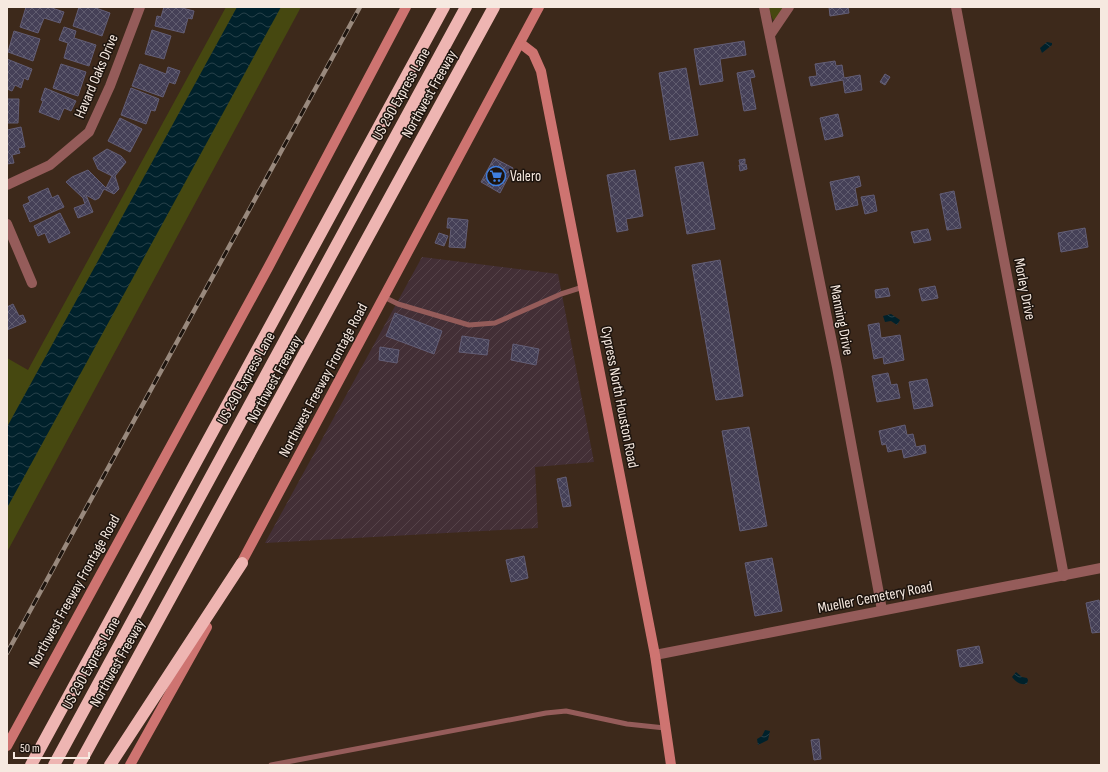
<svg xmlns="http://www.w3.org/2000/svg" width="1108" height="772" font-family="'Sofia Sans Condensed',sans-serif">
<style>
.industrial{fill:url(#industrial-furrows)}
.grass{fill:#464810}
.water{fill:url(#water-waves)}
.building{fill:url(#building-cross-hatch);stroke:#635e76}
.lines{fill:none;stroke-linecap:round;stroke-linejoin:round}
.lane{stroke:#955c5a;stroke-width:5}
.street{stroke:#955c5a;stroke-width:10}
.secondary{stroke:#ce7471;stroke-width:10}
.highway{stroke:#eeb5b2;stroke-width:12}
.rail-casing{stroke:#99897d;stroke-width:4.5}
.rail{stroke:#1d140e;stroke-width:3;stroke-dasharray:9;stroke-linecap:butt}
.labels{text-anchor:middle;stroke-width:3;stroke-linejoin:round;paint-order:stroke}
.street-label{font-size:15px;fill:#f6e9e0;stroke:#1d140e}
.poi-label{font-size:15px;fill:#f6e9e0;stroke:#1d140e;text-anchor:start}
</style>
<defs>
<pattern id="industrial-furrows" width="10" height="10" patternUnits="userSpaceOnUse"><rect width="10" height="10" fill="#432f36"/><path d="M-1 1l2-2M0 10L10 0M9 11l2-2" fill="none" stroke="#564349"/></pattern>
<pattern id="water-waves" width="16" height="10" patternUnits="userSpaceOnUse"><rect width="16" height="10" fill="#00212b"/><path d="M0 5q4-4 8 0t8 0" fill="none" stroke="#264149"/></pattern>
<pattern id="building-cross-hatch" width="8" height="8" patternUnits="userSpaceOnUse"><rect width="8" height="8" fill="#454057"/><path d="M0 0l8 8M0 8l8-8" fill="none" stroke="#605c6f"/></pattern>
</defs>
<rect width="100%" height="100%" fill="#3d291b"/>
<polygon class="industrial" points="422,257 558,274 594,462 535,467 538,528 265,543"/>
<g class="grass">
<polygon points="226,7 301,7 7,552 7,358 28,370"/>
<polygon points="768,7 784,7 776,19 773,20"/>
</g>
<g class="water">
<polygon points="237,7 281,7 7,508 7,427"/>
<polygon points="1047,42 1052,43 1052,45 1042,53 1040,48"/>
<polygon points="891,314 900,320 897,325 891,321 885,322 883,316"/>
<path d="M 1016,672 L 1022,677 L 1027,678 L 1028,680 L 1027,684 C 1020,685 1016,682 1012,677 Z"/>
<polygon points="765,730 770,731 768,740 758,745 757,739 762,736"/>
</g>
<g class="building">
<polygon points="26,7 49,7 64,12 60,23 44,18 38,33 20,27"/>
<polygon points="79,7 93,7 110,13 102,36 73,26"/>
<polygon points="164,7 178,7 194,11 192,19 188,18 184,33 155,26 157,16 161,17"/>
<polygon points="829,7 848,7 849,13 830,16"/>
<polygon points="64,27 76,31 74,38 96,45 89,66 64,58 68,43 59,40"/>
<polygon points="152,30 171,36 164,59 145,54"/>
<polygon points="14,31 40,39 33,61 8,52"/>
<polygon points="744,41 746,55 720,59 723,81 700,85 694,49"/>
<polygon points="7,59 32,69 28,80 24,78 21,88 15,85 12,91 7,89"/>
<polygon points="835,61 836,66 842,65 844,78 860,75 862,90 845,93 843,80 811,86 809,77 817,76 815,64"/>
<polygon points="61,64 86,72 78,96 53,88"/>
<polygon points="140,64 166,74 168,67 180,71 175,84 169,82 163,97 132,86"/>
<polygon points="686,68 698,135 670,140 659,73"/>
<polygon points="753,70 755,77 750,78 756,109 744,111 737,73"/>
<polygon points="885,74 890,77 885,85 880,82"/>
<polygon points="45,88 76,101 71,111 64,108 59,120 39,112 43,101 41,100"/>
<polygon points="131,88 159,99 155,111 151,110 146,124 121,115"/>
<polygon points="7,99 19,99 18,123 7,123"/>
<polygon points="838,114 843,136 825,140 820,118"/>
<polygon points="120,118 142,129 130,152 108,141"/>
<polygon points="21,127 25,147 18,148 20,153 12,155 14,163 7,164 7,130"/>
<polygon points="107,149 121,156 126,162 115,176 119,189 114,194 104,189 99,198 95,200 86,195 93,212 78,218 74,208 85,204 83,198 66,182 72,177 88,170 106,188 112,176 98,169 93,158"/>
<polygon points="494,158 513,168 500,193 481,182"/>
<polygon points="745,159 745,163 740,164 739,160"/>
<polygon points="703,162 715,229 687,234 675,167"/>
<polygon points="746,164 747,169 740,171 739,165"/>
<polygon points="635,170 643,216 626,219 628,230 617,232 607,175"/>
<polygon points="859,176 861,186 855,188 858,205 836,210 830,182"/>
<polygon points="48,188 52,198 58,195 64,207 30,222 23,205 30,202 28,197"/>
<polygon points="954,191 961,228 947,230 940,194"/>
<polygon points="874,195 877,211 865,214 861,197"/>
<polygon points="60,213 70,233 49,243 45,233 38,236 34,226"/>
<polygon points="448,218 468,220 465,248 449,247 451,228 447,228"/>
<polygon points="1085,228 1088,247 1061,252 1058,233"/>
<polygon points="928,229 931,240 914,243 911,232"/>
<polygon points="439,233 448,236 444,246 435,243"/>
<polygon points="720,260 743,396 716,400 692,265"/>
<polygon points="935,286 938,298 922,301 919,289"/>
<polygon points="888,288 890,296 876,298 875,290"/>
<polygon points="13,304 19,316 23,315 26,322 7,330 7,307"/>
<polygon points="395,313 442,331 434,354 386,336"/>
<polygon points="879,323 881,338 900,335 904,360 884,364 883,357 874,359 868,325"/>
<polygon points="462,336 489,340 487,355 459,352"/>
<polygon points="513,344 539,349 536,365 511,360"/>
<polygon points="380,347 399,350 397,363 379,360"/>
<polygon points="888,373 891,385 897,384 900,398 877,402 872,376"/>
<polygon points="927,379 933,406 914,409 909,382"/>
<polygon points="905,425 907,435 913,434 916,447 925,445 926,453 904,458 902,449 888,452 886,444 882,445 879,431"/>
<polygon points="749,427 767,526 740,531 722,431"/>
<polygon points="566,477 571,506 563,507 557,479"/>
<polygon points="524,556 528,578 511,582 506,560"/>
<polygon points="772,558 782,611 755,616 745,563"/>
<polygon points="1099,600 1101,613 1101,632 1092,633 1086,603"/>
<polygon points="979,646 983,663 960,667 957,650"/>
<polygon points="819,739 821,759 814,760 811,740"/>
</g>
<g class="lines">
<g class="lane">
<polyline points="384,297 398,304 469,325 495,323 561,294 583,287"/>
<polyline points="271,765 546,713 566,711 627,724 665,728"/>
</g>
<g class="street">
<polyline points="764,7 837,367 882,610"/>
<polyline points="956,7 1064,576"/>
<polyline points="770,35 789,7"/>
<polyline points="7,185 50,165 89,132 110,86 140,7"/>
<polyline points="7,224 32,283"/>
<polyline points="655,655 1101,568"/>
</g>
<g class="secondary">
<polyline points="520,43 533,53 541,71 545,92 655,655 671,765"/>
<polyline points="238,569 539,7"/>
<polyline points="7,746 269,266 406,7"/>
<polyline points="130,765 207,627"/>
</g>
<g class="highway">
<polyline points="31,765 444,7"/>
<polyline points="54,765 466,7"/>
<polyline points="79,765 494,7"/>
<polyline points="110,765 242,563"/>
</g>
<defs>
<polyline id="rail" points="7,653 360,7"/>
</defs>
<use href="#rail" class="rail-casing"/>
<use href="#rail" class="rail"/>
</g>
<defs>
<symbol id="supermarket-ring" viewBox="-11 -11 22 22"><circle r="9.5" fill="#1d140e" stroke="#3f7fe0" stroke-width="1.5"/><path d="M-6-5.5h2.5l.6 2H6L4.5 2H-2.5L-4.4-4H-6ZM-1.5 3.2a1.3 1.3 0 1 0 .1 0ZM3 3.2a1.3 1.3 0 1 0 .1 0Z" fill="#3f7fe0"/></symbol>
</defs>
<g fill-rule="evenodd">
<use href="#supermarket-ring" x="485" y="165" width="22" height="22"/>
</g>
<g class="labels">
<g class="street-label">
<text transform="translate(96 76) rotate(-67)" y="5">Havard Oaks Drive</text>
<text transform="translate(401 94) rotate(-61)" y="5">US 290 Express Lane</text>
<text transform="translate(429 94) rotate(-61)" y="5">Northwest Freeway</text>
<text transform="translate(1025 289) rotate(79)" y="5">Morley Drive</text>
<text transform="translate(842 320) rotate(79)" y="5">Manning Drive</text>
<text transform="translate(246 378) rotate(-61)" y="5">US 290 Express Lane</text>
<text transform="translate(274 379) rotate(-61)" y="5">Northwest Freeway</text>
<text transform="translate(323 380) rotate(-62)" y="5">Northwest Freeway Frontage Road</text>
<text transform="translate(620 397) rotate(79)" y="5">Cypress North Houston Road</text>
<text transform="translate(74 591) rotate(-61)" y="5">Northwest Freeway Frontage Road</text>
<text transform="translate(875 597) rotate(-11)" y="5">Mueller Cemetery Road</text>
<text transform="translate(91 663) rotate(-61)" y="5">US 290 Express Lane</text>
<text transform="translate(117 663) rotate(-61)" y="5">Northwest Freeway</text>
</g>
<g class="poi-label">
<text x="510" y="181">Valero</text>
</g>
</g>
<rect width="1108" height="772" fill="none" stroke="#f6e9e0" stroke-width="16"/>
<path d="M14 752v6h75v-6" fill="none" stroke="#f6e9e0" stroke-width="2"/>
<text x="20" y="752" font-size="12" fill="#f6e9e0" stroke="#1d140e" stroke-width="3" paint-order="stroke">50 m</text>
</svg>
